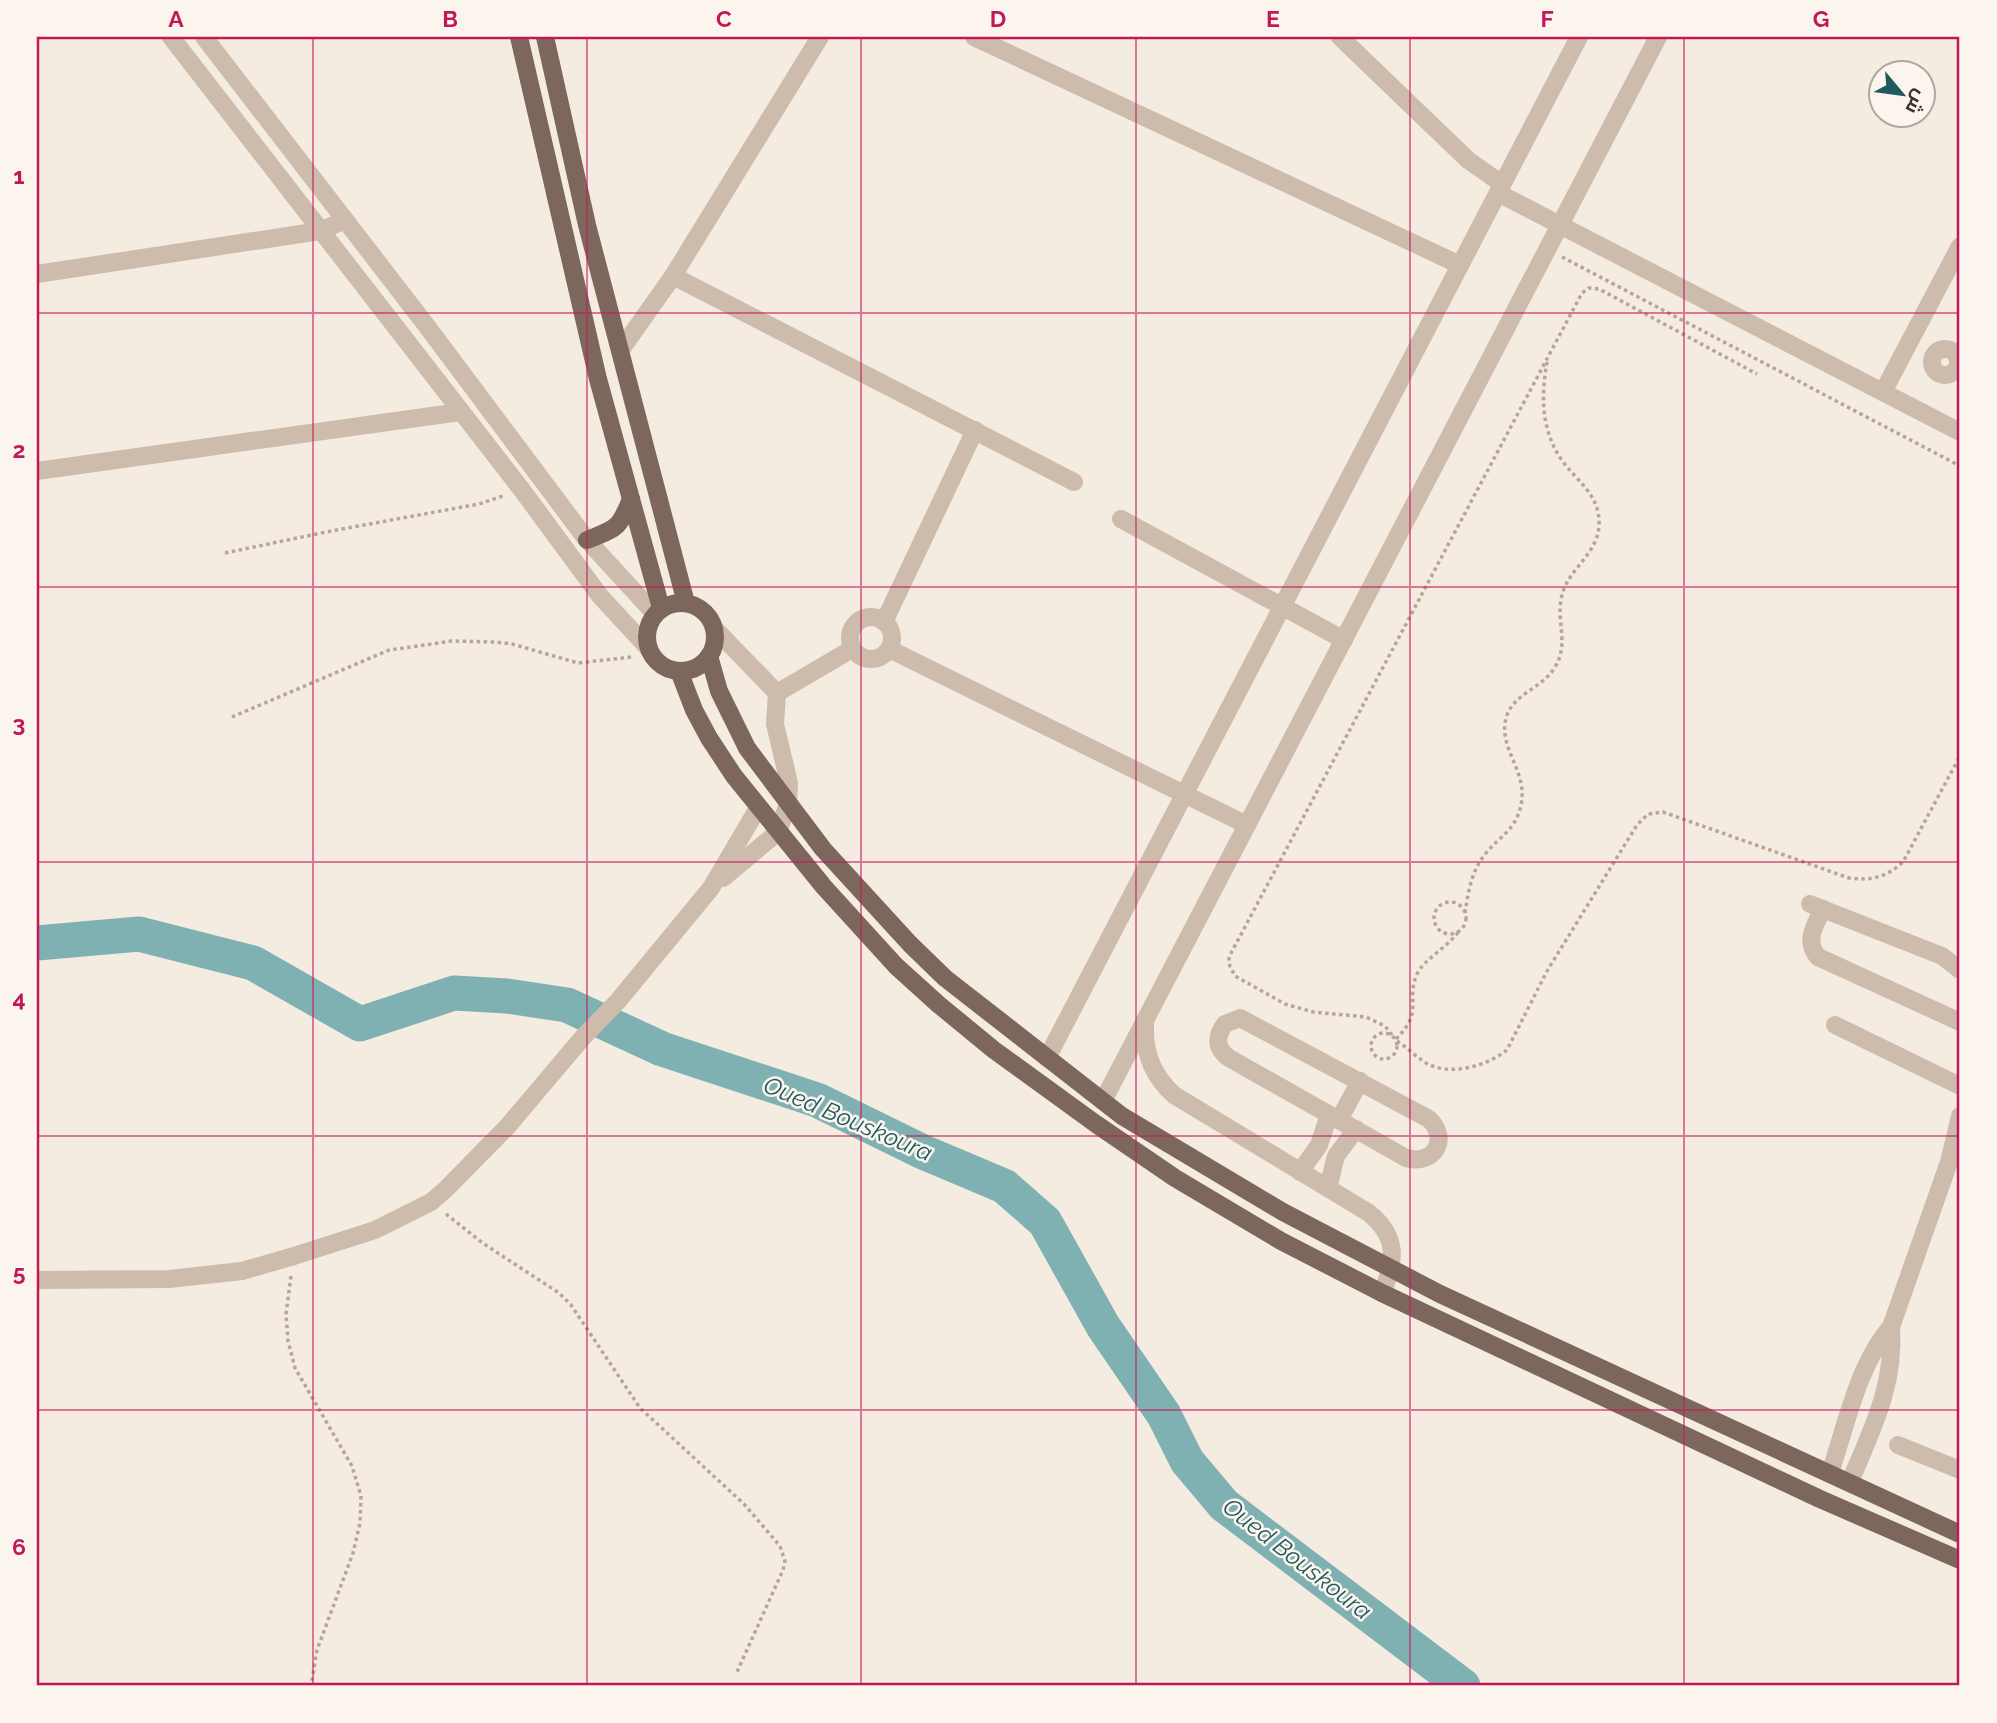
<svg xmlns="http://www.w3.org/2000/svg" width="1997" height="1723" font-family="Raleway,Cairo,sans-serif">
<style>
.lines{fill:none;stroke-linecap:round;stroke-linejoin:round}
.river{stroke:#7fb0b2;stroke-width:35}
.path{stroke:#b9a596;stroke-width:3.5;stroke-dasharray:3.5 3.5;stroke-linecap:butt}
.minor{stroke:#cdbbac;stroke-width:18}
.major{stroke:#7d675c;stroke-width:18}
.grid{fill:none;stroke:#c2185b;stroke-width:2;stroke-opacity:0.55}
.labels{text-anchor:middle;stroke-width:5;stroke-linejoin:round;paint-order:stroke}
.water-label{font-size:24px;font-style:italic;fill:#1f5a5e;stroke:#fbf5ee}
.neatline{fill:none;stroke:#c2185b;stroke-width:2.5}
.grid-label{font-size:23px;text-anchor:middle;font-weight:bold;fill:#c2185b}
</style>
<rect width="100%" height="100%" fill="#f4ebe1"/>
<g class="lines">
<polyline class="river" points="37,943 139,934 253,963 360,1024 454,993 507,996 567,1005 662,1049 817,1100 921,1151 1004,1186 1045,1222 1103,1326 1164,1415 1187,1461 1224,1505 1463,1686"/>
<g class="path">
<polyline points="1562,257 1960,466"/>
<polyline points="225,553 331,531 479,504 503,496"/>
<polyline points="232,717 389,650 452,641 496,642 512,644 578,663 632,657"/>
<circle cx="1450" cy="918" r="16"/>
<path d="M 1465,913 C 1468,894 1471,873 1483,857 C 1494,841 1513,832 1519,812 C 1533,773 1495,749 1507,715 C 1516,692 1543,688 1555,667 C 1570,643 1555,620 1562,595 C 1569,568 1597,555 1599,526 C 1601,495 1577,482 1561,459 C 1541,429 1541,396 1547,362"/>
<circle cx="1384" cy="1046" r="13"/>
<polyline points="1392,1035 1385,1026 1366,1017 1313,1012 1285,1004 1235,976 1229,964 1229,957 1582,293 1589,288 1599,289 1757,374"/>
<path d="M 1396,1039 C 1425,1010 1405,1001 1417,974 C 1424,959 1447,948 1459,931"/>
<path d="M 1397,1041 C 1408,1048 1417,1058 1428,1064 C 1451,1076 1487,1066 1507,1050 L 1547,971 L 1637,825 L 1648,814 L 1663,812 L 1849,878 C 1871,881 1887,877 1903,862 L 1960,756"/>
<polyline points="446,1214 484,1244 559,1293 571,1305 640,1408 744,1504 780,1546 785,1561 783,1570 737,1672"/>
<polyline points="291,1276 286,1314 288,1341 295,1368 352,1466 361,1496 360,1523 353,1553 317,1650 311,1686"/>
</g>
<g class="minor">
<polyline points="171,37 522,490 600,596 648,648"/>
<polyline points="204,37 426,325 587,540 655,614"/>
<polyline points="974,37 1460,265"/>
<polyline points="1340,37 1468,160 1502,184"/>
<polyline points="1498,193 1960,432"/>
<polyline points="37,274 320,231 345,220"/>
<polyline points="673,276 1074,482"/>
<circle cx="1945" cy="362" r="13"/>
<polyline points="620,351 673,276 820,37"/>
<polyline points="1883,392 1960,246"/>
<polyline points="37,471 460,412"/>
<polyline points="1121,519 1344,640"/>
<circle cx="871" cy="638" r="21"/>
<polyline points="884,622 975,430"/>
<polyline points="714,628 777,693 775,724 789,783 788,804 778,832 723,878"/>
<polyline points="889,649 1247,825"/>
<polyline points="777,693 852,649"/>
<polyline points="1810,904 1942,956 1960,970"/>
<path d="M 1823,909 C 1815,925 1804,941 1818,957 L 1960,1022"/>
<path d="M 1240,1018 L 1429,1119 C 1450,1139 1434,1166 1406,1158 L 1229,1058 C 1216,1049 1215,1037 1225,1024 Z"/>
<polyline points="1835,1025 1960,1086"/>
<path d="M 1145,1027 C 1144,1055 1154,1077 1174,1095 L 1369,1213 C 1398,1237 1396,1260 1382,1293"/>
<polyline points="1047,1058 1579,37"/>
<polyline points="1103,1101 1658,37"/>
<polyline points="1339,1120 1360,1081"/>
<polyline points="1300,1172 1319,1145 1329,1115"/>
<polyline points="1328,1188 1336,1156 1356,1129"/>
<polyline points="37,1280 169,1279 242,1271 294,1256 375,1230 431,1202 445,1190 507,1127 584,1036 618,1001 711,888 758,808"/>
<polyline points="1891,1327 1949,1162 1960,1116"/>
<polyline points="1898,1445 1960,1470"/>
<path d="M 1830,1473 C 1846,1426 1858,1364 1891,1327 C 1895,1386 1872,1429 1850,1482"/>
</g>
<g class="major">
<polyline points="519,37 598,379 661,608"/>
<polyline points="545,37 587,225 686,603"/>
<path d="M 587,540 C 617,528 619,529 631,499"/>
<circle cx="681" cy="637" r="34"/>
<polyline points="709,656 719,691 747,748 823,849 910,944 945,978 1122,1116 1283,1212 1440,1294 1960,1534"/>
<polyline points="679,671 694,710 709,738 734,776 824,887 896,966 938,1004 994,1050 1096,1124 1175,1178 1281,1241 1382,1293 1820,1499 1960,1560"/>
</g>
</g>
<path class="grid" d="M 313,37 L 313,1686M 587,37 L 587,1686M 861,37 L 861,1686M 1136,37 L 1136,1686M 1410,37 L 1410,1686M 1684,37 L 1684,1686M 37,313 L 1960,313M 37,587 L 1960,587M 37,862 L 1960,862M 37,1136 L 1960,1136M 37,1410 L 1960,1410"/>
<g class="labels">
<g class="water-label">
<text transform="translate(848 1119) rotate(23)" y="8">Oued Bouskoura</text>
<text transform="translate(1297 1559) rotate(38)" y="8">Oued Bouskoura</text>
</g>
</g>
<rect width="1997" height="1723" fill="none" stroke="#fbf5ee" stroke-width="77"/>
<g transform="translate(1902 94) rotate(119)"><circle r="33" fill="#fbf5ee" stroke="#aea6a0" stroke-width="2"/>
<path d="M0-5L12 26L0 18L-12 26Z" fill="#1f5a5e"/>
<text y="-10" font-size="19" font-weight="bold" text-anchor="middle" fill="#3b302b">ش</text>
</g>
<rect x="38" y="38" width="1920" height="1646" class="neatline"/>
<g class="grid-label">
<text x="176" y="27">A</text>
<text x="450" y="27">B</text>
<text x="724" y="27">C</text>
<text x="998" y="27">D</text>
<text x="1273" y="27">E</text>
<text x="1547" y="27">F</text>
<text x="1821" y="27">G</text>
<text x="19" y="184">1</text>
<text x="19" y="458">2</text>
<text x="19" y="732">3</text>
<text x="19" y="1007">4</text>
<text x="19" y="1281">5</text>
<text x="19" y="1555">6</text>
</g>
</svg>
